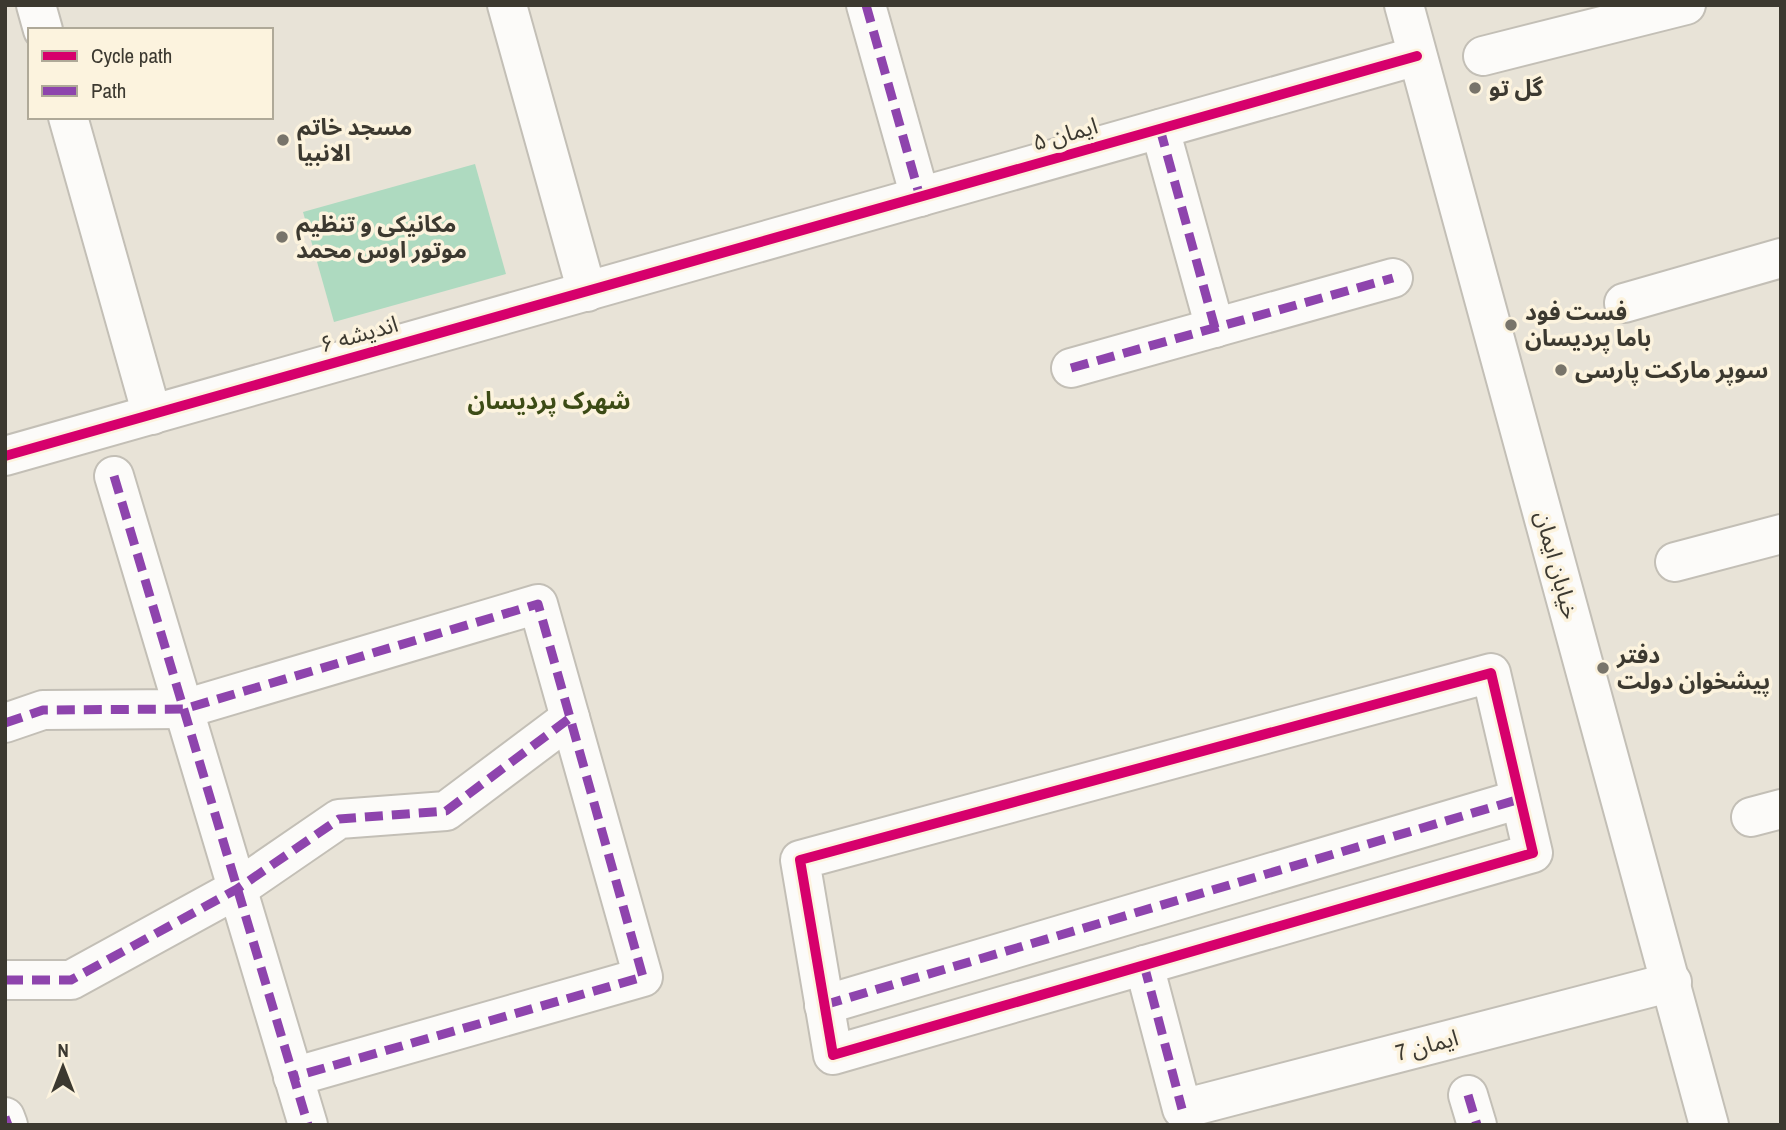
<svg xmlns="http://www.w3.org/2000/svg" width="1786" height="1130" font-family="'Archivo Narrow','Noto Sans Arabic',sans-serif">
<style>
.green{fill:#aedac0}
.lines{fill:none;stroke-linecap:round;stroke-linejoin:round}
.minor-casing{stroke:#c3bfb6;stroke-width:42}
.minor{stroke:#fcfbf9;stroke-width:38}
.quiet{stroke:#8e44ad;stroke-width:9;stroke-dasharray:18 9;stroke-linecap:butt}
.cycleway-casing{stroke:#fcf3de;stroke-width:15}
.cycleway{stroke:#d6006c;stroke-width:10}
.poi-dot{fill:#78746a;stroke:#fcf3de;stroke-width:2.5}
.labels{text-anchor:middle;stroke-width:7;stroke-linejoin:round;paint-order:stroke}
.poi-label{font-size:23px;font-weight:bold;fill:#3c3930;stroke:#fcf3de;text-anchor:start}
.street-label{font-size:23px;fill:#3c3930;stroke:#fcf3de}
.neighbourhood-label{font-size:24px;font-weight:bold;fill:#3c4b15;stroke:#fcf3de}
</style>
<rect width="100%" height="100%" fill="#e8e3d7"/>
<polygon class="green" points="475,164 506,274 334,322 303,212"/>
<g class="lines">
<defs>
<g id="minor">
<polyline points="36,5 43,30"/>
<polyline points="507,5 587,292"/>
<polyline points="866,5 920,197"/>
<polyline points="1404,5 1709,1125"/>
<polyline points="1483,56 1686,5"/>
<polyline points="68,117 152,415"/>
<polyline points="1160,129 1215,328"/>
<polyline points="1624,303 1781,258"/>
<polyline points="1071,368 1393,278"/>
<polyline points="5,456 1417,56"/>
<polyline points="114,476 308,1125"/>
<polyline points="1675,562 1781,534"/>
<polygon points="1491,673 1533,853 833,1055 800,860"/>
<polyline points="5,723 43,710 184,709 538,604 643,977 293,1077"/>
<polyline points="1751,817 1781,809"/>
<polyline points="1144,965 1182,1109 1672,982"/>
<polyline points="5,980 71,980 237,889 339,819 446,811 570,718"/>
<polyline points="824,1005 1520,799"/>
<polyline points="1468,1095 1477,1125"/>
<polyline points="5,1117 8,1125"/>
</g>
</defs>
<use href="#minor" class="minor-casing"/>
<use href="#minor" class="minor"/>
<g class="quiet">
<polyline points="866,5 920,197"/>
<polyline points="1160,129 1215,328"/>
<polyline points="1071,368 1393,278"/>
<polyline points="114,476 308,1125"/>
<polyline points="5,723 43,710 184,709 538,604 643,977 293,1077"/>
<polyline points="1144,965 1182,1109"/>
<polyline points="5,980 71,980 237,889 339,819 446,811 570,718"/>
<polyline points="824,1005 1520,799"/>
<polyline points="1468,1095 1477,1125"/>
<polyline points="5,1117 8,1125"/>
</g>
<defs>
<g id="cycleway">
<polyline points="5,456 1417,56"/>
<polygon points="1491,673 1533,853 833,1055 800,860"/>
</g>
</defs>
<use href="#cycleway" class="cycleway-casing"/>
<use href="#cycleway" class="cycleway"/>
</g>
<g class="poi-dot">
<circle cx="1475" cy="88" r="7"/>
<circle cx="283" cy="140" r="7"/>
<circle cx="282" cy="237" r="7"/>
<circle cx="1511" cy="325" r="7"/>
<circle cx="1561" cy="370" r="7"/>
<circle cx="1603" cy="668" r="7"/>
</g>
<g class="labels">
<g class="poi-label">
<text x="1489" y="96">گل تو</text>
<text x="297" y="135">مسجد خاتم<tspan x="297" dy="26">الانبیا</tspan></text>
<text x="296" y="232">مکانیکی و تنظیم<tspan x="296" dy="26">موتور اوس محمد</tspan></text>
<text x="1525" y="320">فست فود<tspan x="1525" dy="26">باما پردیسان</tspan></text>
<text x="1575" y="378">سوپر مارکت پارسی</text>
<text x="1617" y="663">دفتر<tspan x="1617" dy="26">پیشخوان دولت</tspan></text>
</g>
<g class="street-label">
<text transform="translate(1065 134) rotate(-16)" y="8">ایمان ۵</text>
<text transform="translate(359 334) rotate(-16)" y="8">اندیشه ۶</text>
<text transform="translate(1557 565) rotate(75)" y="8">خیابان ایمان</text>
<text transform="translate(1427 1045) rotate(-15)" y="8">ایمان 7</text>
</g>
<g class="neighbourhood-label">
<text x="549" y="409">شهرک پردیسان</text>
</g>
</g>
<rect width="1786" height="1130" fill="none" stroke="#3c3930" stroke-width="14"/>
<rect x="28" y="28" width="245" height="91" fill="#fcf3de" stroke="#afa998" stroke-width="2"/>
<rect x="42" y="51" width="35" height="10" fill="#d6006c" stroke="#afa998" stroke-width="2"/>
<text x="91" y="63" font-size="21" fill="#3c3930">Cycle path</text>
<rect x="42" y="86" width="35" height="10" fill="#8e44ad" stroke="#afa998" stroke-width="2"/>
<text x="91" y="98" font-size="21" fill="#3c3930">Path</text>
<g transform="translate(63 1067)" stroke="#fcf3de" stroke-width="5" paint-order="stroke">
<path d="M0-5L12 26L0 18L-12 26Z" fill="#3c3930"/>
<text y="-10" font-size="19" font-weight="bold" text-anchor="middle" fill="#3c3930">N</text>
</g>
</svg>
